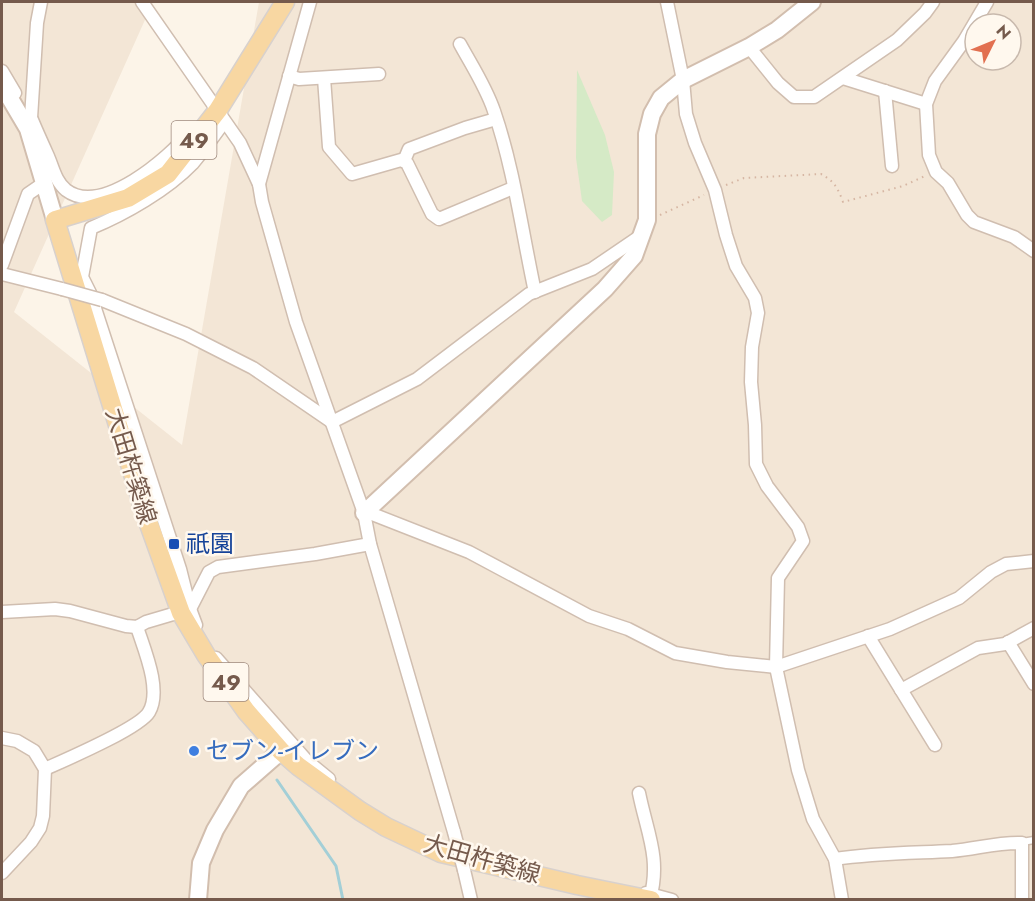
<svg xmlns="http://www.w3.org/2000/svg" width="1035" height="901" font-family="Jost,'Noto Sans JP',sans-serif">
<style>
.residential{fill:#f3e6d6;fill-rule:evenodd}
.green{fill:#d5eac6}
.lines{fill:none;stroke-linecap:round;stroke-linejoin:round}
.stream{stroke:#a3cfd7;stroke-width:3}
.lane-casing{stroke:#d0beb0;stroke-width:9}
.street-casing{stroke:#d0beb0;stroke-width:15}
.secondary-casing{stroke:#d2beae;stroke-width:20}
.primary-casing{stroke:#d8d1cd;stroke-width:21}
.path{stroke:#d6b6a3;stroke-width:2;stroke-dasharray:1.5 4.5;stroke-linecap:butt}
.lane{stroke:#fff;stroke-width:6}
.street{stroke:#fff;stroke-width:12}
.secondary{stroke:#fff;stroke-width:16}
.primary{stroke:#f8d7a2;stroke-width:18}
.street-bridge-casing{stroke:#d0beb0;stroke-width:15;stroke-linecap:butt}
.street-bridge{stroke:#fff;stroke-width:12}
.transit-dot{fill:#1a4fb4;stroke:#fff8ee;stroke-width:2}
.shop-dot{fill:#3f7fe0;stroke:#fff8ee;stroke-width:2}
.labels{text-anchor:middle;stroke-width:5;stroke-linejoin:round;paint-order:stroke}
.shield{fill:#fff8ee;stroke:#9e897d;stroke-width:1.5}
.shield-label{font-size:22px;font-weight:bold;fill:#755a4c}
.street-label{font-size:24px;fill:#755a4c;stroke:#fff8ee}
.transit-label{font-size:24px;fill:#164399;stroke:#fff8ee;text-anchor:start}
.shop-label{font-size:24px;fill:#366cbe;stroke:#fff8ee;text-anchor:start}
</style>
<rect width="100%" height="100%" fill="#fcf4e8"/>
<path class="residential" d="M 2,2 L 153,2 L 14,312 L 182,445 L 259,2 L 1033,2 L 1033,899 L 2,900 ZM 975,24 L 1011,24 L 1011,60 L 975,60 Z"/>
<polygon class="green" points="577,70 605,135 614,172 612,215 602,222 582,201 576,158"/>
<g class="lines">
<polyline class="stream" points="277,780 336,866 343,900"/>
<defs>
<polyline id="lane" points="1022,842 1034,840"/>
<g id="street">
<polyline points="142,2 240,143 259,184 262,202 296,322 364,513 370,544 454,832"/>
<polyline points="667,2 683,80 686,114 695,143 715,190 726,235 736,266 755,298 758,313 752,347 751,382 755,425 756,464 767,486 798,527 803,541 778,578 776,667 798,770 813,819 835,859 842,900"/>
<polyline points="987,2 964,41 935,81 926,104 929,155 936,172 948,183 967,215 974,222 1014,237 1034,251"/>
<path d="M 460,44 C 472,66 486,87 494,111 C 514,169 522,232 535,292"/>
<polyline points="749,47 778,83 794,97 814,97 897,40 925,13 933,2"/>
<polyline points="2,71 15,93"/>
<polyline points="289,76 299,79 379,74"/>
<polyline points="324,78 329,147 352,174 401,160 407,163 432,214 439,219 513,188"/>
<polyline points="843,78 926,104"/>
<polyline points="885,91 892,166"/>
<path d="M 32,120 C 37,132 42,143 47,154 C 53,167 55,181 66,190 C 101,217 169,158 190,132"/>
<polyline points="28,127 31,118 37,23 41,2"/>
<polyline points="404,161 409,149 465,128 496,119"/>
<polyline points="259,184 310,2"/>
<polyline points="2,265 28,194 44,183"/>
<polyline points="2,274 62,289"/>
<polyline points="102,300 186,334 253,368 332,422"/>
<polyline points="332,422 417,379 529,294 592,269 642,235"/>
<polyline points="367,512 469,552 589,616 628,629 675,653 727,662 776,667 890,629 959,598 991,572 1006,564 1034,561"/>
<polyline points="2,612 55,609 70,611 126,626 137,627 146,622 190,609 209,572 218,567 315,554 370,544"/>
<path d="M 196,625 L 190,609 L 180,569 L 90,293 L 82,277 L 91,228 C 125,214 167,190 193,163 C 204,150 214,136 224,122"/>
<polyline points="868,636 935,745"/>
<polyline points="1008,642 1034,684"/>
<polyline points="216,658 307,761 329,779"/>
<polyline points="901,690 978,648 1005,644 1034,628"/>
<polyline points="2,738 17,741 34,751 45,769 43,816 40,828 31,842 2,873"/>
<path d="M 45,769 C 65,760 140,728 149,712 C 162,690 144,649 137,627"/>
<path d="M 639,793 C 647,833 661,858 650,899"/>
<path d="M 835,859 C 874,853 913,853 952,851 C 976,849 998,842 1022,843 L 1022,900"/>
<polyline points="464,870 471,900"/>
<polyline points="646,893 672,900"/>
</g>
<g id="secondary">
<polyline points="2,85 28,129 55,220"/>
<polyline points="364,513 605,289 634,256 647,220 647,134 652,114 661,98 683,80 749,47 777,30 812,2"/>
<polyline points="198,900 201,863 215,830 241,786 281,751"/>
</g>
<polyline id="primary" points="285,2 218,110 168,174 128,198 55,220 145,513 181,613 206,655 246,711 281,751 298,766 360,811 386,827 441,853 577,885 651,900"/>
</defs>
<use href="#lane" class="lane-casing"/>
<use href="#street" class="street-casing"/>
<use href="#secondary" class="secondary-casing"/>
<use href="#primary" class="primary-casing"/>
<g class="path">
<path d="M 726,185 L 744,178 L 821,174 C 834,181 838,188 843,202 L 903,186 L 925,176"/>
<polyline points="660,215 704,195"/>
</g>
<use href="#lane" class="lane"/>
<use href="#street" class="street"/>
<use href="#secondary" class="secondary"/>
<use href="#primary" class="primary"/>
<defs>
<g id="street-bridge">
<polyline points="62,289 102,300"/>
<polyline points="454,832 464,870"/>
</g>
</defs>
<use href="#street-bridge" class="street-bridge-casing"/>
<use href="#street-bridge" class="street-bridge"/>
</g>
<rect class="transit-dot" x="168" y="538" width="12" height="12" rx="3"/>
<circle class="shop-dot" cx="194" cy="751" r="6"/>
<g class="labels">
<g class="shield">
<rect x="171.5" y="121" width="45" height="38" rx="4.5"/>
<rect x="203.5" y="663" width="45" height="38" rx="4.5"/>
</g>
<g class="shield-label">
<text x="194" y="148">49</text>
<text x="226" y="690">49</text>
</g>
<g class="street-label">
<text transform="translate(131 466) rotate(73)" y="8">大田杵築線</text>
<text transform="translate(482 859) rotate(16)" y="8">大田杵築線</text>
</g>
<g class="transit-label">
<text x="186" y="552">祇園</text>
</g>
<g class="shop-label">
<text x="206" y="759">セブン-イレブン</text>
</g>
</g>
<rect width="1035" height="901" fill="none" stroke="#755a4c" stroke-width="6"/>
<g transform="translate(993 42) rotate(47)"><circle r="28" fill="#fff8ee" stroke="#c8b9ad" stroke-width="1.5"/>
<path d="M0-4.5L10 22L0 15L-10 22Z" fill="#e27050"/>
<text y="-9" font-size="16" font-weight="bold" text-anchor="middle" fill="#755a4c">N</text>
</g>
</svg>
